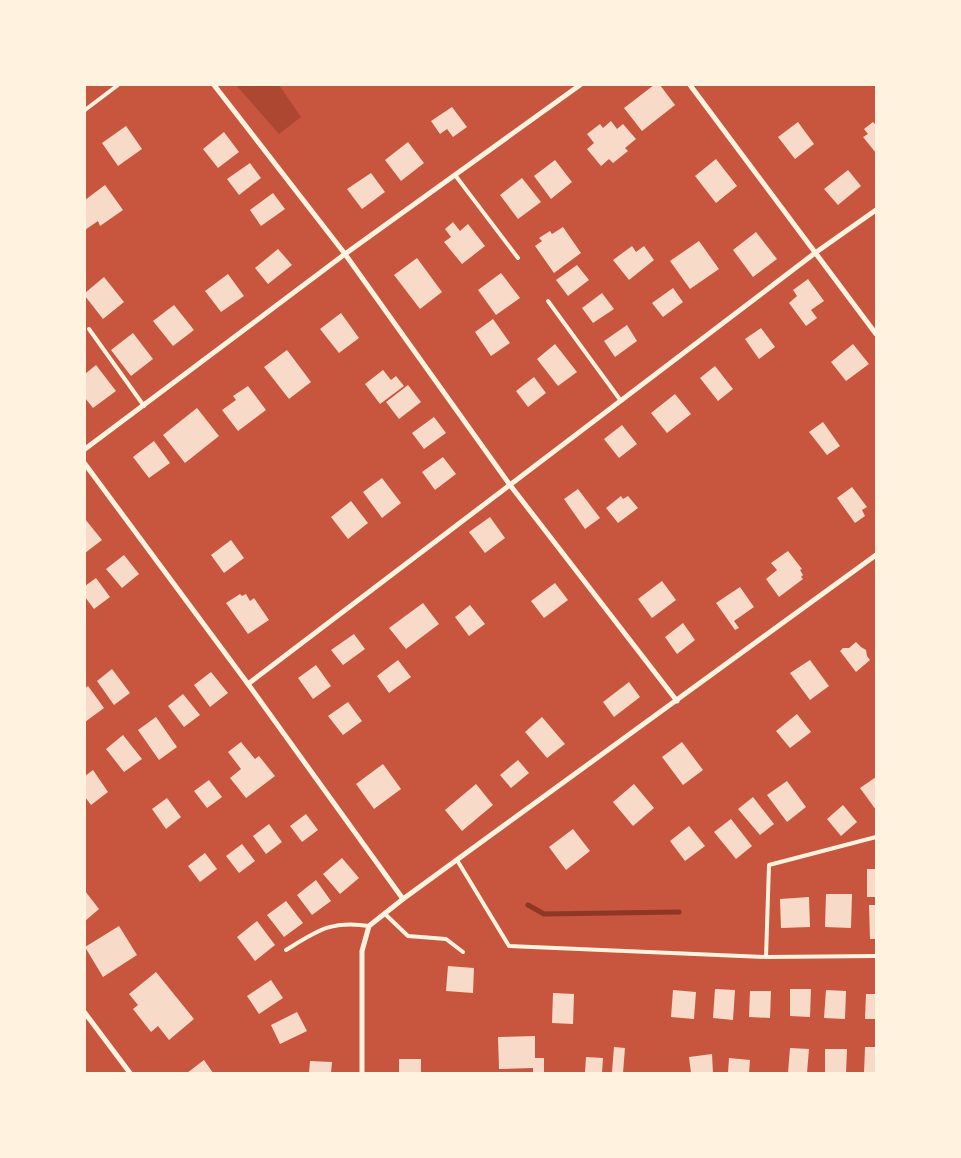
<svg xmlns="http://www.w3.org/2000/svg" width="961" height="1158" font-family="'IBM Plex Serif',serif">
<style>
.green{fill:#ae4732}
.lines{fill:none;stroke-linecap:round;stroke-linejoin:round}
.stream{stroke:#8f3625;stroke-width:5}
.building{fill:#f7dbc8}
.service{stroke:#fff3e0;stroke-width:4}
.minor{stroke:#fff3e0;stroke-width:5}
</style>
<rect width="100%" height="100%" fill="#c8553d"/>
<polygon class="green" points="236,85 279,85 301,117 279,134"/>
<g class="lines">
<polyline class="stream" points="528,905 544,914 679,912"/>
</g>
<g class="building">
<polygon points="654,85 660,85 675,105 642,131 624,108"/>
<polygon points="452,107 467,127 453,137 447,129 440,134 431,121"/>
<polygon points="611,121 617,129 623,124 636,139 625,148 628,151 613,163 609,159 601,166 587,149 594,143 587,134 600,124 603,128"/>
<polygon points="798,122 814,144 795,159 778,137"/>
<polygon points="873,122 876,125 876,153 863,137 868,134 864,129"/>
<polygon points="126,126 142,149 118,166 102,143"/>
<polygon points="224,132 239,152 218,168 203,149"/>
<polygon points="408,142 424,163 401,181 385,160"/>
<polygon points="716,159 737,186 716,203 695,176"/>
<polygon points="555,160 572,182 551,199 534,176"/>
<polygon points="250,163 261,178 239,195 227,179"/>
<polygon points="848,170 861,186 838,205 824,189"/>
<polygon points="371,173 385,192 362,209 347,189"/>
<polygon points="522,178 541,202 518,219 500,195"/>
<polygon points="105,185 123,210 100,226 98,221 85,230 85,200"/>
<polygon points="273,193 285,209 261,226 250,210"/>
<polygon points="453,222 460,231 468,224 485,246 462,264 444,242 451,237 445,229"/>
<polygon points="563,227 581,253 554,273 535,246 542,241 539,238 550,231 552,234"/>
<polygon points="756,232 777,259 753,277 733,250"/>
<polygon points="699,241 719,269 690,289 670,261"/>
<polygon points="632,246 636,252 644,246 654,260 629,280 613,260"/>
<polygon points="278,249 292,265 268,284 255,268"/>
<polygon points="417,258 442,292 420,309 394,275"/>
<polygon points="577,265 589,280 568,296 556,280"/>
<polygon points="501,273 520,298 496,315 478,290"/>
<polygon points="228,274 244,296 221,312 205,291"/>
<polygon points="104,277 124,302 103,319 85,296 85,293"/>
<polygon points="808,279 824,301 811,310 817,318 806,326 789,303 797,296 793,290"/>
<polygon points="673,288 683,302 663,317 652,303"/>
<polygon points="602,293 614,309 593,323 582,308"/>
<polygon points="174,305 194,330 173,346 153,321"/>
<polygon points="341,313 359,338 339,353 320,329"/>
<polygon points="493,319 510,343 491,356 475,332"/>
<polygon points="627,325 637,341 615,357 604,341"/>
<polygon points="761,328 775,347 759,359 745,339"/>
<polygon points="133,333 153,359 131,376 111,350"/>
<polygon points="555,344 577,372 558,386 537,359"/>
<polygon points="853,344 869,364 846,381 831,362"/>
<polygon points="287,350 311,382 289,399 264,367"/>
<polygon points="96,365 116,391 93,408 85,398 85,374"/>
<polygon points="715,366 733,389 718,401 700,378"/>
<polygon points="383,370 391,380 396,376 404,386 380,404 365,384"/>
<polygon points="534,377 546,393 528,407 516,391"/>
<polygon points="408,385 421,402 399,419 386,402"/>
<polygon points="248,386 266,410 238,431 222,410 236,400 233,396"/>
<polygon points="675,394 691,414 667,433 651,413"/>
<polygon points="197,408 219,436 185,463 163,435"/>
<polygon points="434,417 446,433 424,449 412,433"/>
<polygon points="823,422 840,446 827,455 809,432"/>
<polygon points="622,425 637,444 619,458 604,439"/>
<polygon points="154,441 170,463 149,478 133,457"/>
<polygon points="443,457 456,474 435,490 422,472"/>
<polygon points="382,478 401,503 382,518 363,492"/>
<polygon points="852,487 867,507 862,510 865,516 855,523 837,498"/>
<polygon points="578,489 600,518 585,529 564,499"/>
<polygon points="621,496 623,499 628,496 638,508 618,523 606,508"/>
<polygon points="351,501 368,523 348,539 331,517"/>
<polygon points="490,517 505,538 485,553 469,532"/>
<polygon points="85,519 102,540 85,553"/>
<polygon points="231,540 244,558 224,573 211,555"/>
<polygon points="788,551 802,569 800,570 803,575 801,577 803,579 779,597 766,579 777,570 771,563"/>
<polygon points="124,555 139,574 122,588 106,569"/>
<polygon points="96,578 110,597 94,609 85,597 85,586"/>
<polygon points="662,581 676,600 652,618 638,599"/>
<polygon points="555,583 568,600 544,618 531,601"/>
<polygon points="740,587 754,607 734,621 739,628 735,630 716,603"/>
<polygon points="240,594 242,596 246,594 250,601 254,598 269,620 248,634 226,603"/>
<polygon points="423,603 439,624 406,649 389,628"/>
<polygon points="470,605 485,624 469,636 455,617"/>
<polygon points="683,623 695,640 677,654 665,637"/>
<polygon points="354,634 365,649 343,665 331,650"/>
<polygon points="856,642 861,647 866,650 867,656 870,660 856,672 840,651 843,648 849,648"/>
<polygon points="398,660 411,677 389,693 377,676"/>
<polygon points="810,660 829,686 810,700 790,673"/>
<polygon points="316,665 331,686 313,699 298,678"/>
<polygon points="112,669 130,693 114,705 97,681"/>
<polygon points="211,672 228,693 210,707 194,685"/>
<polygon points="629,682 640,697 614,717 603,702"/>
<polygon points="88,686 104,708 85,722 85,688"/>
<polygon points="183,694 200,715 184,727 168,706"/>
<polygon points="348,702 362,721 343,735 328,716"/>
<polygon points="797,714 811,732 790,748 776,731"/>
<polygon points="156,717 177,747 159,760 138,730"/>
<polygon points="542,717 565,744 547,758 525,732"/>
<polygon points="123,735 142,759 124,772 106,749"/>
<polygon points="241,742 255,759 259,756 275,776 246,798 230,778 241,769 228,752"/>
<polygon points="682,742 703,770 683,785 662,757"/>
<polygon points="518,760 529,773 511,788 500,775"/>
<polygon points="383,764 401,789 374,809 356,784"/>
<polygon points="93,770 108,792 91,805 85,797 85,776"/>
<polygon points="876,777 876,810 860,788"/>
<polygon points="209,780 222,797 207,808 194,791"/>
<polygon points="787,781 806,807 787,822 767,795"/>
<polygon points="476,784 493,805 462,831 445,810"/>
<polygon points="634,784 654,808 633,826 613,802"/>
<polygon points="753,797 774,824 760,835 738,809"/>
<polygon points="167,798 181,817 166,829 152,809"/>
<polygon points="843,805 857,822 841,836 827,819"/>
<polygon points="306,814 318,830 302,842 290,826"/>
<polygon points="731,819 752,846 736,859 714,832"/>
<polygon points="269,824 282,842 266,854 253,836"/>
<polygon points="689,826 705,846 685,861 670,841"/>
<polygon points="573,829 590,851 566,870 549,847"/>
<polygon points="242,844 255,861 239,873 226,856"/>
<polygon points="205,853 217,869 200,882 188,866"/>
<polygon points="342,858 359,878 340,894 323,874"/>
<rect x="867" y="869" width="9" height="28"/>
<polygon points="316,880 331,901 312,915 297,895"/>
<polygon points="85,891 99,909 85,921"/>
<polygon points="826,894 852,894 851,928 825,927"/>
<polygon points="809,897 810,927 781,928 780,899"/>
<polygon points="286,901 303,923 284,937 267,915"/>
<polygon points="869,905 876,905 876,939 870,939"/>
<polygon points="257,921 275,945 255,961 237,937"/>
<polygon points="119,926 137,955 103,977 85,947"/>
<polygon points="448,966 474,968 473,993 446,991"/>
<polygon points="156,972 194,1019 169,1040 158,1026 151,1032 133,1009 138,1005 129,994"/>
<polygon points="271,980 283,998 259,1014 247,996"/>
<polygon points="715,989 735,990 733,1020 713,1018"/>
<polygon points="790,989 811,989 810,1017 790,1016"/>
<polygon points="673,990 696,992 694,1019 671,1017"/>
<polygon points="826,990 846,991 845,1019 824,1018"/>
<polygon points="750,991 771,991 770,1018 749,1017"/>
<polygon points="553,993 574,994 573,1024 552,1023"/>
<polygon points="866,994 876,994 876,1019 865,1019"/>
<polygon points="297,1012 307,1031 280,1044 271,1025"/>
<polygon points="535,1036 535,1058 544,1058 544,1073 533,1073 533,1068 499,1069 498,1037"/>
<polygon points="614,1047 625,1048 623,1073 612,1072"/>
<polygon points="865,1047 876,1047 876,1073 864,1073"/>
<polygon points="790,1048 809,1049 807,1073 788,1073"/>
<polygon points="825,1049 847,1049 846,1073 825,1073"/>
<polygon points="712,1054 713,1073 691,1073 689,1057"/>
<polygon points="586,1057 603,1058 602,1073 585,1073"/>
<polygon points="729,1058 750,1060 749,1073 728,1073"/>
<rect x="399" y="1059" width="22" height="14"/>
<polygon points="204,1060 213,1073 187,1073"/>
<polygon points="310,1061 332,1062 331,1073 309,1073"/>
</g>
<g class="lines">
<g class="service">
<polyline points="85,110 118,85"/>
<polyline points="455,175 518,258"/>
<polyline points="548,301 621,401"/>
<polyline points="89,329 144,406"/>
<polyline points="457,860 509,946 766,957 876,956"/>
<polyline points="385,914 408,936 446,939 463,952"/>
<path d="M 286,950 C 317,931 331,920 369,926"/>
<polyline points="766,957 769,865 876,837"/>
</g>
<g class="minor">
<polyline points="214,85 345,254 510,485 677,701"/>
<polyline points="690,85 876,334"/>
<polyline points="85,449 345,254 580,85"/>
<polyline points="85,464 248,684 403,899"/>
<polyline points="248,684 815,253 876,210"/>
<polyline points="85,1013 130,1073"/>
<polyline points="362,1073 362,951 369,926 403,899 876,555"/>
</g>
</g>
<rect width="961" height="1158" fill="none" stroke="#fff3e0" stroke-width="172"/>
</svg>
